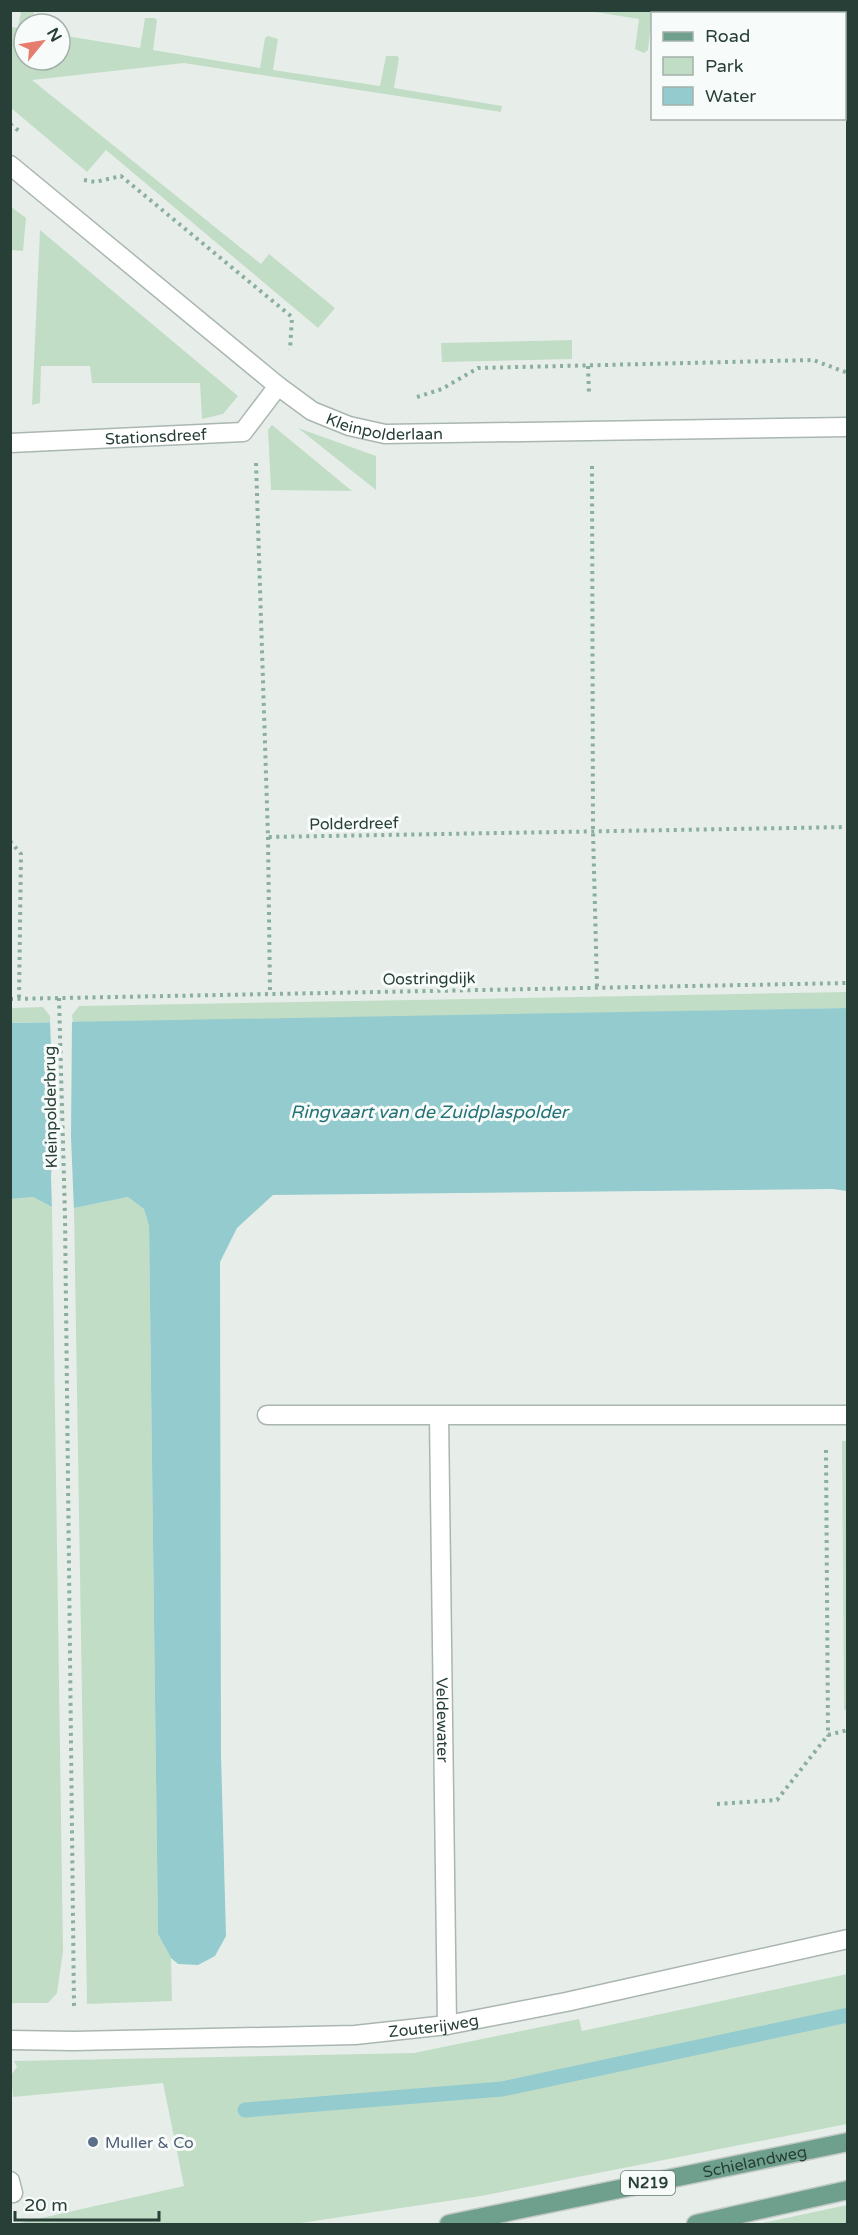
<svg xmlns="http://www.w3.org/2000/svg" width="858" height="2235" font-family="'Varela Round',sans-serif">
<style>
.green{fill:#c2ddc6}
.water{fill:#94cbce}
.pier{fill:#e7eeea}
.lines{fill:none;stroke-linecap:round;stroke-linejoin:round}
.stream{stroke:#94cbce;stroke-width:15}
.service-casing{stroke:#aab6b0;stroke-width:21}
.minor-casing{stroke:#aab6b0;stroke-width:21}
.primary-casing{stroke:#c3c9c7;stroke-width:21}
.path{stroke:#8aaf9f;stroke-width:4;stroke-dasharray:3 4.5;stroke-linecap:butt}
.service{stroke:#fff;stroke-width:18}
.minor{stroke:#fff;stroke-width:18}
.primary{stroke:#6fa08e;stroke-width:18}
.service-dot{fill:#5c6f8a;stroke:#f7fbf9;stroke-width:2}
.labels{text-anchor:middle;stroke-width:6;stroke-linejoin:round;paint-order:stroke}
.shield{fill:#f7fbf9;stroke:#657770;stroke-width:1.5}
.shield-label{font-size:15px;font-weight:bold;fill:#273f36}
.street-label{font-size:16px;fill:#273f36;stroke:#f7fbf9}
.service-label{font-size:16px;fill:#4e5e75;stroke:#f7fbf9;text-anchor:start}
.water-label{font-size:18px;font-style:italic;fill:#257377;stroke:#f7fbf9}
</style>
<rect width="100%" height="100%" fill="#e7eeea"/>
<g class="green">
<polygon points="21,11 34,11 32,24 24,24 24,60 60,60 60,35 140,48 145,18 155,18 157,20 153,50 260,68 265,38 268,36 278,39 273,70 380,86 386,56 397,56 399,58 394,88 502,106 501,112 184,63 32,80 261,264 269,254 335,308 318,328 106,150 87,172 11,108 11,27 18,28"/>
<polygon points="589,11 847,11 847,52 845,52 844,14 652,14 648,50 644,53 635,49 639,19"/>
<polygon points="10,206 26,218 23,251 11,250"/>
<polygon points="40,230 238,396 223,414 202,419 200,383 92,383 90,366 41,366 40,403 32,405"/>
<polygon points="572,340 572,359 442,362 441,343"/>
<polygon points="272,425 352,491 271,490 268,430"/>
<polygon points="298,428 376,456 376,490"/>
<polygon points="848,992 847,1008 92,1023 73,1023 72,1015 79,1006"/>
<polygon points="43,1007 50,1016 51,1022 11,1023 10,1008"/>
<polygon points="33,1197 52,1207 63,1951 57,1993 48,2003 11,2003 10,1199"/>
<polygon points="128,1197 144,1209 149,1226 158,1934 171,1958 172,2001 87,2004 74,1208"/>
<polygon points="842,1441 848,1441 848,1709 844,1710"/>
<polygon points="847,1974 847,2124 481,2196 294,2224 15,2224 184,2186 163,2083 13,2097 11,2075 17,2067 14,2061 414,2053 579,2019 582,2031"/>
<polygon points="847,2205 847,2224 757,2224 759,2224"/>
</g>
<polygon class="water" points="847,1008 847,1191 833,1189 273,1195 237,1228 220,1262 221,1755 226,1936 215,1956 198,1965 178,1964 171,1958 158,1934 149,1226 144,1209 128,1197 74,1208 52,1207 33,1197 11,1199 11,1023"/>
<polygon class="pier" points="50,1019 72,1020 71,1137 74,1211 52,1210 51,1176 54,1135"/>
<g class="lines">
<polyline class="stream" points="245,2110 502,2089 848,2015"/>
<defs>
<polyline id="service" points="10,2181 13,2193"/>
<g id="minor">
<path id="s1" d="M 10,165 L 278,386 L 312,411 L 349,426 L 385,434 L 848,427"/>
<path id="s2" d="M 10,443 L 243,432 L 278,386"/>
<polyline points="267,1415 848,1415"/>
<path id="s3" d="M 439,1416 L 447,2025"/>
<path id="s4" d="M 10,2040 L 74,2041 L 355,2035 L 447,2025 L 566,2002 L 848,1939"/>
</g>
<g id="primary">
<path id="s5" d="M 449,2224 L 848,2142"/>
<polyline points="696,2224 848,2190"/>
</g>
</defs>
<use href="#service" class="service-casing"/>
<use href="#minor" class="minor-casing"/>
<use href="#primary" class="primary-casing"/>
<g class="path">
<polyline points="10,124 19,131"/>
<polyline points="84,180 95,182 121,176 292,317 290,350"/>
<polyline points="588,366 589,395"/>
<polyline points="417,397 442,389 478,368 813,360 848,373"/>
<polyline points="256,463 268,837 848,827"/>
<polyline points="592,466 593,831 597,987"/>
<polyline points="268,837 270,993"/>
<polyline points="10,841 21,854 19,999"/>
<polyline points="59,998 65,1216 74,2007"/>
<polyline points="10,999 848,983"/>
<polyline points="826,1450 828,1735 848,1730"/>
<polyline points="717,1804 777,1800 828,1735"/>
</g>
<use href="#service" class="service"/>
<use href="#minor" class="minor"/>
<use href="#primary" class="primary"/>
</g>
<circle class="service-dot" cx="93" cy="2142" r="6"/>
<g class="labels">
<rect class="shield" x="621" y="2171" width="54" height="24" rx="4.5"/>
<g class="shield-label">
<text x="648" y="2188">N219</text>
</g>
<g class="street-label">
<text dy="6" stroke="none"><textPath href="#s1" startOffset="465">Kleinpolderlaan</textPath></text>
<text dy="6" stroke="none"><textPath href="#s2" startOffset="146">Stationsdreef</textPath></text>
<text transform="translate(354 823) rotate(-1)" y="6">Polderdreef</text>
<text transform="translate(429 978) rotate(-1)" y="6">Oostringdijk</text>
<text transform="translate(50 1107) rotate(-91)" y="6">Kleinpolderbrug</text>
<text dy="6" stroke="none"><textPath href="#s3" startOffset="304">Veldewater</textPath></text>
<text dy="6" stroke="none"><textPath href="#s4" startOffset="424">Zouterijweg</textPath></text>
<text dy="6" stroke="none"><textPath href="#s5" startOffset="312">Schielandweg</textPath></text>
</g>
<g class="service-label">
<text x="105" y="2148">Muller &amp; Co</text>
</g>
<g class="water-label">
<text x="429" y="1118">Ringvaart van de Zuidplaspolder</text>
</g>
</g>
<rect width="858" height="2235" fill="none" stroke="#273f36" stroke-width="24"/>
<rect x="651" y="12" width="195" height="108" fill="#f7fbf9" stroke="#a4b0ab" stroke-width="1.5"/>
<rect x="663" y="32" width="30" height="9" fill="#6fa08e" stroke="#a4b0ab" stroke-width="1.5"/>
<text x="705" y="42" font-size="18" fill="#273f36">Road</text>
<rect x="663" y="57" width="30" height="18" fill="#c2ddc6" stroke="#a4b0ab" stroke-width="1.5"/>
<text x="705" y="72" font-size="18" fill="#273f36">Park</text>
<rect x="663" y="87" width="30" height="18" fill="#94cbce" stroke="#a4b0ab" stroke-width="1.5"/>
<text x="705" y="102" font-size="18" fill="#273f36">Water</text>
<g transform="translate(42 42) rotate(60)"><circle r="28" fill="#f7fbf9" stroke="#a4b0ab" stroke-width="1.5"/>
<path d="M0-4.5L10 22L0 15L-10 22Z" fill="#e67c6d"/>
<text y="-9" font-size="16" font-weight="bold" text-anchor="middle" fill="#273f36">N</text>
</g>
<path d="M15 2211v9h144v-9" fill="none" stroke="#273f36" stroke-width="3"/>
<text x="24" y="2211" font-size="18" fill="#273f36" stroke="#f7fbf9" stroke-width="4.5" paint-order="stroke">20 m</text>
</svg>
